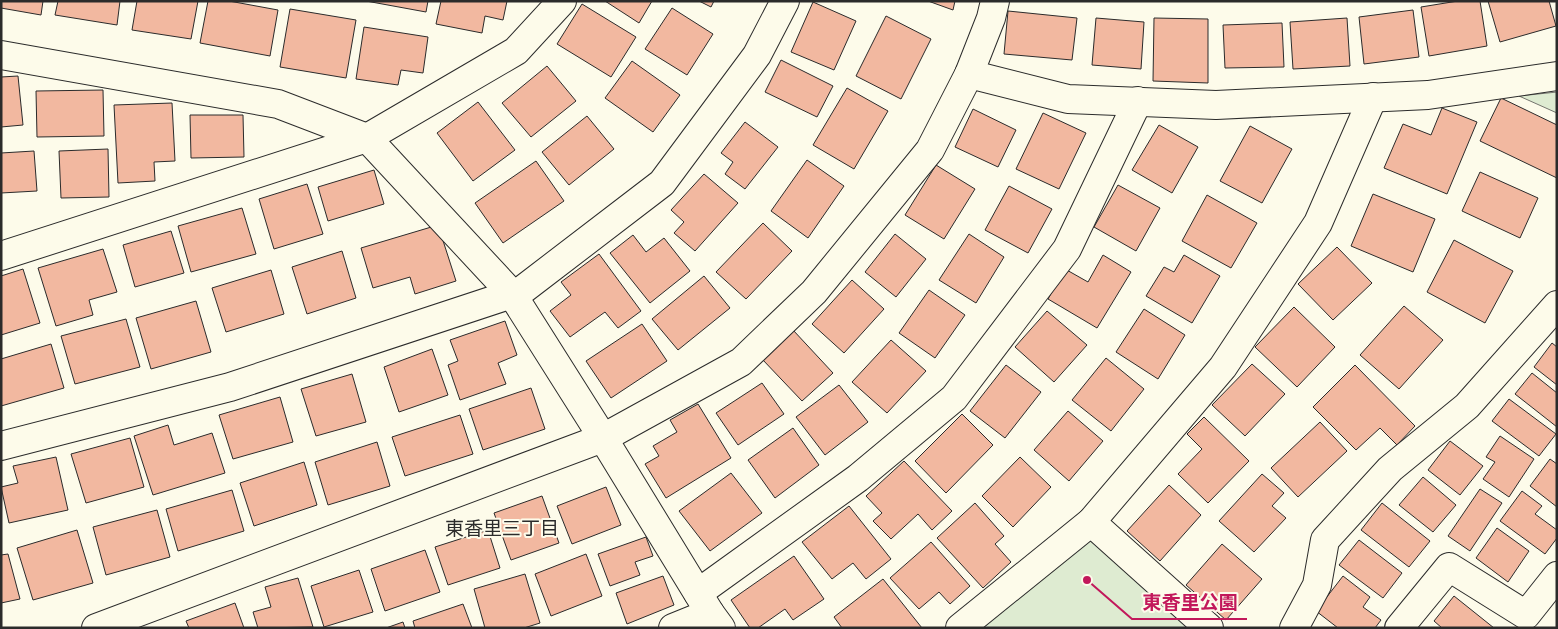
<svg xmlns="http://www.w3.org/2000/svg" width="1558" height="629" font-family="Jost,'Noto Sans JP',sans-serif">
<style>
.green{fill:#deebd1;stroke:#74746e}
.building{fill:#f2b8a0;stroke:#2b2b2b}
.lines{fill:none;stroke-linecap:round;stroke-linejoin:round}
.minor-casing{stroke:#2b2b2b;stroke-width:30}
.minor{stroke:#fdfbea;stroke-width:28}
.labels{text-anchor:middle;stroke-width:4;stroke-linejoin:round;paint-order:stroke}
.neighbourhood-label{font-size:19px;fill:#2b2b2b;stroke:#fdfbea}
.leader{fill:none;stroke:#c2185b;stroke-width:2}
.callout-dot{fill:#c2185b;stroke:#fdfbea;stroke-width:2}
.callout-label{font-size:19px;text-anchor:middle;font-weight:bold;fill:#c2185b;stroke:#fdfbea;stroke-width:4;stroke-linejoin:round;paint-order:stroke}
</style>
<rect width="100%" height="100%" fill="#fdfbea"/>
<g class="green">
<polygon points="1557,92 1557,113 1519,96"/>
<polygon points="1091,522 1209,628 960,628"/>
</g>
<g class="building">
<polygon points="1,1 43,1 41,15 1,8"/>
<polygon points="58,1 120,1 117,25 55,15"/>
<polygon points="137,1 198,1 191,39 132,30"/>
<polygon points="208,1 229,1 278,10 270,56 200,43"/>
<polygon points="366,1 428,1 426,12"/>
<polygon points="441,1 507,1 503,20 485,16 482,33 436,24"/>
<polygon points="605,1 652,1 639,23"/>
<polygon points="699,1 714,1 711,7"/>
<polygon points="928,1 955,1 953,10"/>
<polygon points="1458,1 1480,1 1487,46 1429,56 1421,7"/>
<polygon points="1488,1 1549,1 1556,26 1500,42"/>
<polygon points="813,2 856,21 834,70 791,52"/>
<polygon points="582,4 636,37 611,77 557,44"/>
<polygon points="672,8 713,34 687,75 645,49"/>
<polygon points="290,9 356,20 346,78 280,67"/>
<polygon points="1413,10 1419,57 1364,64 1359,17"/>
<polygon points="1008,11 1077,18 1072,60 1004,54"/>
<polygon points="886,16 931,39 901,99 856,76"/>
<polygon points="1096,18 1144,22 1141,69 1092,65"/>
<polygon points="1154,18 1208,19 1208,83 1153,81"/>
<polygon points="1347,18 1350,66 1293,69 1290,22"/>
<polygon points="1282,23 1284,67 1225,68 1223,25"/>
<polygon points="364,27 428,37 423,73 401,70 398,85 356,79"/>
<polygon points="781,60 833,86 817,117 765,92"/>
<polygon points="632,61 680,95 653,132 605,98"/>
<polygon points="547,66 576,101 531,137 502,103"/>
<polygon points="18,76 23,125 1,127 1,77"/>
<polygon points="847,88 888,111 854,169 813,145"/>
<polygon points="103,90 104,136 37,137 36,91"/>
<polygon points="1501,98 1557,125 1557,178 1480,141"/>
<polygon points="478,102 515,150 473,181 437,133"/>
<polygon points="172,103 175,161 154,162 155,181 118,183 114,105"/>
<polygon points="1442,108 1477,122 1447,194 1384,168 1403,124 1431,135"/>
<polygon points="973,109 1016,130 998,167 955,147"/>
<polygon points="1043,113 1086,133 1059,189 1016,169"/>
<polygon points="190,115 243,115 244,157 191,158"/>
<polygon points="587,116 614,149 569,185 542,152"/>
<polygon points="745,122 778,147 745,189 725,174 733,162 721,153"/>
<polygon points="1159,125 1198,147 1172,193 1132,170"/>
<polygon points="1250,126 1292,149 1262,203 1220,181"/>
<polygon points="108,149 109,197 61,198 59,151"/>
<polygon points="34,151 37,191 1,193 1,153"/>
<polygon points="807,160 844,186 808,238 771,211"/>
<polygon points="536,161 564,201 503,243 475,203"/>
<polygon points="936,165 975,189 944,239 905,215"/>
<polygon points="374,170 384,204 328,221 318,187"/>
<polygon points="1480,172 1538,198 1520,238 1462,211"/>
<polygon points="704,174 738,203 695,251 674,233 684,222 671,210"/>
<polygon points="307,184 323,234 274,249 259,199"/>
<polygon points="1118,185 1160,208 1136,251 1094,227"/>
<polygon points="1009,186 1052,209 1028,253 985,230"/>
<polygon points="1373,194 1435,219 1413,272 1351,246"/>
<polygon points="1207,195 1257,223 1231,268 1182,241"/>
<polygon points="242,208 256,254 191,272 178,226"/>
<polygon points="763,223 792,251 746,299 716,272"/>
<polygon points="438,225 456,281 415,294 410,277 373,288 361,248"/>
<polygon points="171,231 184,273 135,287 123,245"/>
<polygon points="895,234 926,259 896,297 865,272"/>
<polygon points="969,234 1004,257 976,303 939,280"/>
<polygon points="633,235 646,252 664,238 690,271 650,303 610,253"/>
<polygon points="1454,240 1513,271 1485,323 1427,292"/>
<polygon points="1337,247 1372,283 1333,320 1298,284"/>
<polygon points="103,249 117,292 89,300 93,315 56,326 38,268"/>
<polygon points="342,251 356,298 307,314 292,267"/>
<polygon points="599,254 641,311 618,328 605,312 570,337 550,311 571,295 561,282"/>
<polygon points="1103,255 1131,272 1097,328 1048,299 1065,269 1088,282"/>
<polygon points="1184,255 1220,276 1192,323 1146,296 1164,267 1174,272"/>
<polygon points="23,269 40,323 1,335 1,276"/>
<polygon points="271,270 284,314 226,332 212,288"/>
<polygon points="704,276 730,308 678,350 652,319"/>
<polygon points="852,280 884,309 844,353 812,324"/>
<polygon points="929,290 965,315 935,358 899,333"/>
<polygon points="196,301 211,352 151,369 136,318"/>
<polygon points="1404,306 1443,340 1399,389 1360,355"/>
<polygon points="1294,307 1335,347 1297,387 1255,347"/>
<polygon points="1144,309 1185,335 1158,379 1116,352"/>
<polygon points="1047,311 1087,345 1054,382 1015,347"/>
<polygon points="126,319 140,367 75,384 61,336"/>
<polygon points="505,321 517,355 498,363 506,384 460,400 448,365 458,361 450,340"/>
<polygon points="642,324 667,361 611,398 586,361"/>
<polygon points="793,330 833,373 802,401 762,359"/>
<polygon points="891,340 926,371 887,413 852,382"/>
<polygon points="1552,343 1557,347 1557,385 1534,367"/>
<polygon points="51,344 64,388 1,406 1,359"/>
<polygon points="432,349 448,395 399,412 384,367"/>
<polygon points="1106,358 1144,389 1111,431 1072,400"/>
<polygon points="1252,364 1285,394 1245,436 1212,405"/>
<polygon points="1006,365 1041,392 1005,438 970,411"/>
<polygon points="1355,365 1415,426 1397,445 1380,428 1356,450 1313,407"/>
<polygon points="1532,373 1557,393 1557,427 1515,394"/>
<polygon points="352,374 366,422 316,436 301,389"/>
<polygon points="762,383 784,414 738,445 716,413"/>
<polygon points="839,385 868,422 825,455 796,417"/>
<polygon points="531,388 545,429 483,450 469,409"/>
<polygon points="280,397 293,442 233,459 219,415"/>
<polygon points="1509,399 1556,434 1539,456 1492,421"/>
<polygon points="698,404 731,458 666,498 645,464 659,456 653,446 677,432 670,420"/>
<polygon points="1068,411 1103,441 1069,481 1034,450"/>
<polygon points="962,414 993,445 946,493 915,461"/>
<polygon points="460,415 473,454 405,476 392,437"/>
<polygon points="1204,417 1249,461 1208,503 1178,474 1202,449 1187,434"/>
<polygon points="1320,422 1347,451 1298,497 1271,468"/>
<polygon points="168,425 174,445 212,433 225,473 153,495 134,436"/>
<polygon points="793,428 819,465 775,498 748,460"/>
<polygon points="1500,436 1534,459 1509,497 1483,479 1495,462 1486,457"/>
<polygon points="130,438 144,487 86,503 71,454"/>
<polygon points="1450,441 1483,466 1460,495 1428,470"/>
<polygon points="377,442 390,486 328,505 315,462"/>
<polygon points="56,457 68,510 9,523 1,487 18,483 13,466"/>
<polygon points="1020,457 1051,487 1013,527 982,496"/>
<polygon points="1550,459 1557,464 1557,507 1530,486"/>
<polygon points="904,461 952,511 932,530 918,514 891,539 873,521 882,513 866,496"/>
<polygon points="304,462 317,505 254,526 240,483"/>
<polygon points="731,473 762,513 710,551 679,511"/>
<polygon points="1262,474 1284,493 1272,506 1286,518 1254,552 1219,521"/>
<polygon points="1423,477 1456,505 1433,532 1399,505"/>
<polygon points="1169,485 1201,515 1160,561 1127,531"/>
<polygon points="606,487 621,525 572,544 557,506"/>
<polygon points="1480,489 1502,503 1470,551 1448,536"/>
<polygon points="232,490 244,531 178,551 166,509"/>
<polygon points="1522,491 1542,506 1535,514 1557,530 1557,538 1545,554 1500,521"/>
<polygon points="542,496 559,543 511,560 494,513"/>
<polygon points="975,503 1004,536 995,544 1011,562 983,588 937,538"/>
<polygon points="1382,503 1430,541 1409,567 1361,530"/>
<polygon points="849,506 891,559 866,579 853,563 832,579 802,542"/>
<polygon points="157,510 170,557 106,575 93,527"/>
<polygon points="1497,528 1529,551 1508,582 1476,558"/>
<polygon points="77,530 93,583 33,600 17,548"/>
<polygon points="488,530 500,568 448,585 435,547"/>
<polygon points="646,537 653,556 635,562 640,575 610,586 598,554"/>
<polygon points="1359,540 1402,573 1383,598 1339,565"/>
<polygon points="931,542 970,586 950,604 939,592 919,609 890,578"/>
<polygon points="1222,544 1262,579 1226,620 1186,585"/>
<polygon points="425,550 440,592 385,611 371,569"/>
<polygon points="8,554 20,599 1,603 1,555"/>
<polygon points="586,554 602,596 551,616 535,574"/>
<polygon points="794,556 824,599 793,620 785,609 758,628 750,628 731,600"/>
<polygon points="359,570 373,612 324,627 311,586"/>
<polygon points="525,574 540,623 524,628 485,628 474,589"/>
<polygon points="663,576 674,605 627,624 616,593"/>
<polygon points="1343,576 1370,597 1363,607 1381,620 1375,628 1338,628 1316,611"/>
<polygon points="298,578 313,627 258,628 253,612 271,607 265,587"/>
<polygon points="883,579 922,628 842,628 834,617"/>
<polygon points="1454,596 1494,628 1442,628 1434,621"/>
<polygon points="235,603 244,628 189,628 186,621"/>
<polygon points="463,604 472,628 415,628 413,621"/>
<polygon points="403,622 405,628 386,628"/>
</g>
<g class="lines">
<defs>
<g id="minor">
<polyline points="1,55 278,104 367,138 512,294 603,438 710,613"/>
<polyline points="969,74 1068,99 1216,105 1428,95 1557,76"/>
<polyline points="1,256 367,138 516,51 562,1"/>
<polyline points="1,446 230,387 521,291 662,183 757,55 785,1"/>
<polyline points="698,593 858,478 954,398 1067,249 1138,101"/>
<polyline points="96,628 603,438 741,362 814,292 930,150 969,74 991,18 995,1"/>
<polyline points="673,628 710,613 721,628"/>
<polyline points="960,628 1091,522"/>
<polyline points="1209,628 1091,522 1223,367 1318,223 1373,97"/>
<polyline points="1294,628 1317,585 1325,540 1390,469 1467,406 1557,305"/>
<polyline points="1399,628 1449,567 1526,615 1557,576"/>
</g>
</defs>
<use href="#minor" class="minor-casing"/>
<use href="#minor" class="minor"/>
</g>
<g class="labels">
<g class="neighbourhood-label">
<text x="502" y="535">東香里三丁目</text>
</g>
</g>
<path class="leader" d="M1087 580L1132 619H1247"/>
<circle class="callout-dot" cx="1087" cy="580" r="5"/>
<g class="callout-label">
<text x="1190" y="609">東香里公園</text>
</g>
<rect width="1558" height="629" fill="none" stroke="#2b2b2b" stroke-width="5"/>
</svg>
